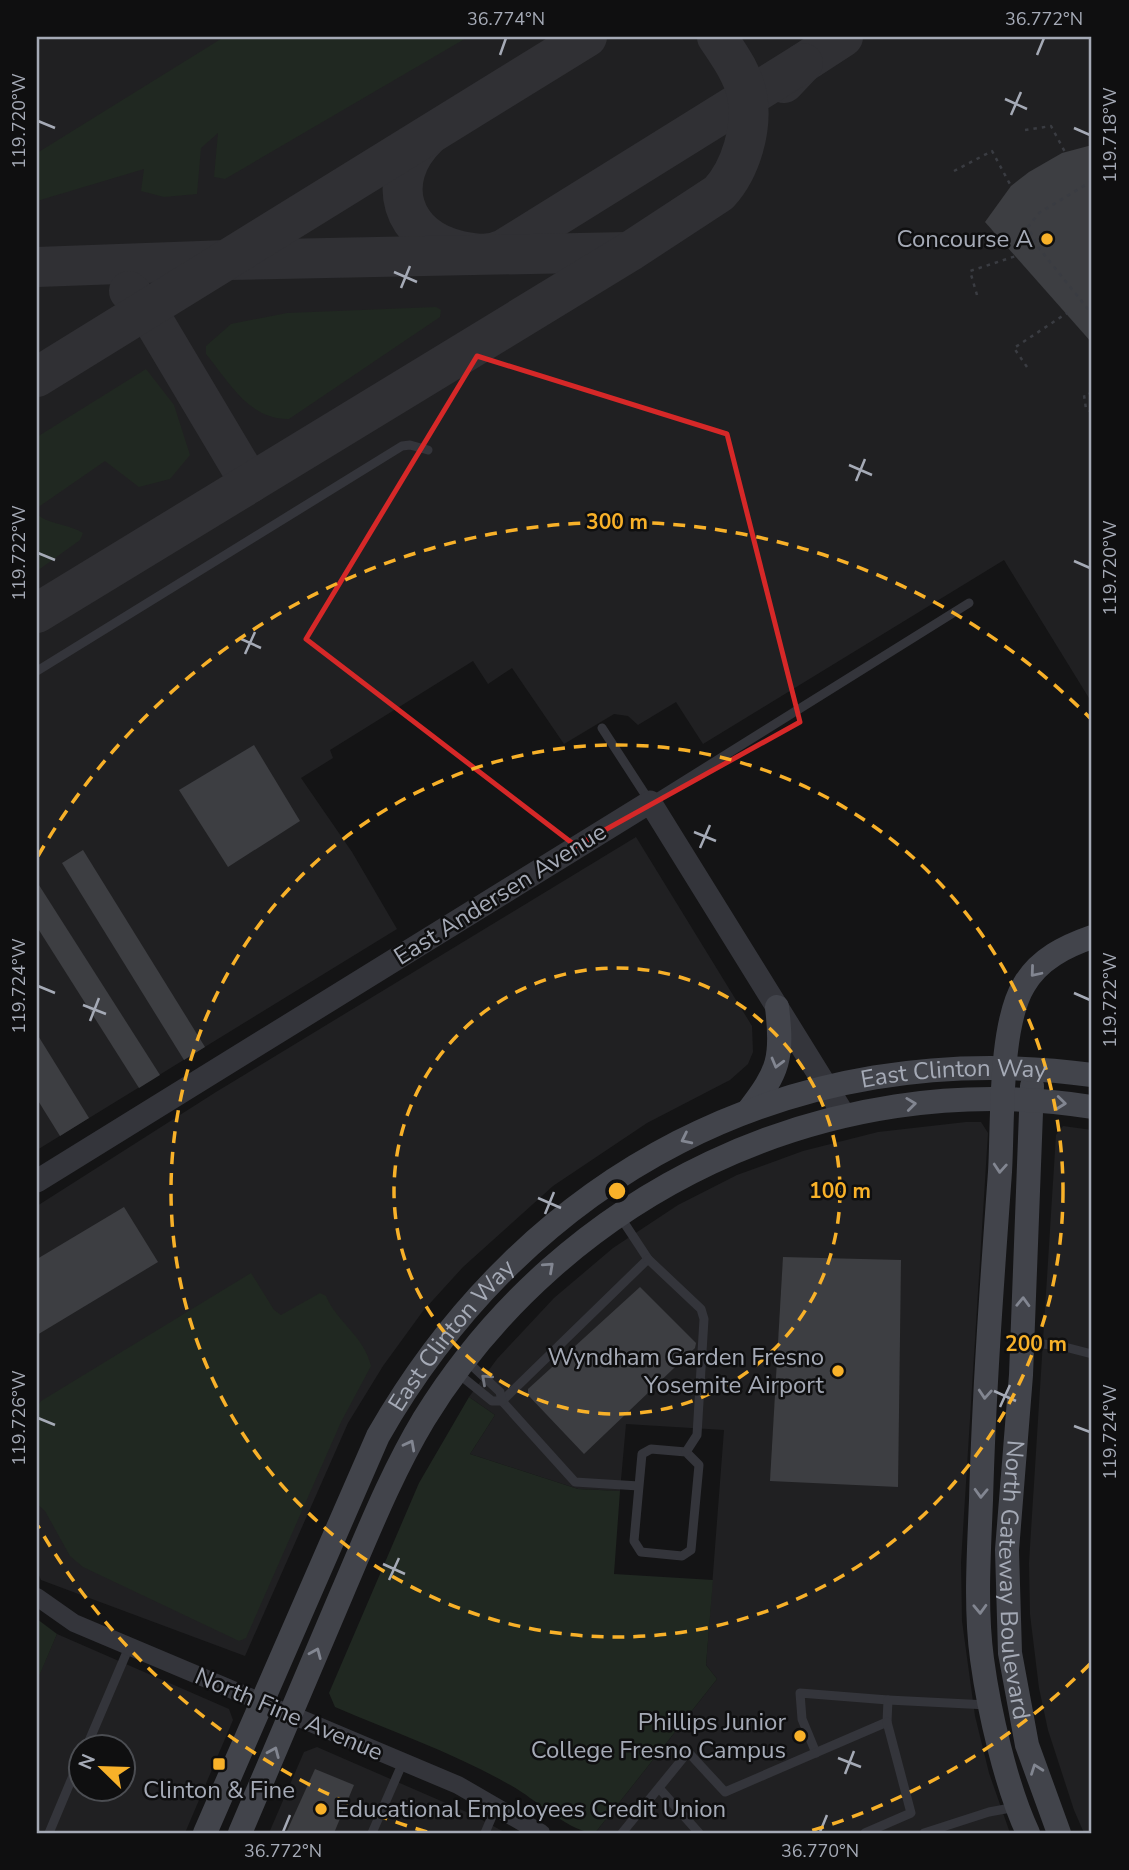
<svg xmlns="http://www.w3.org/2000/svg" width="1129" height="1870" font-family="'Nunito Sans',sans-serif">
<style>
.built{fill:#202022;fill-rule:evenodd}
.green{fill:#202821}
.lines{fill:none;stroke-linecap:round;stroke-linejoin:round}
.taxiway{stroke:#303034;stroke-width:40}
.building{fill:#3d3e42}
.path{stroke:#3a3c42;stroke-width:2.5;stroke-dasharray:3.5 5;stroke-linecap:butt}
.service{stroke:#34353b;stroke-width:9}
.minor{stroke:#34353b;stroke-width:18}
.tertiary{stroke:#34353b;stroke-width:23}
.secondary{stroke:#42444b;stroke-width:24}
.oneway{stroke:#828691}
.oneway2{stroke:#72757f}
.marked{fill:none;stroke:#d62828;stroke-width:5;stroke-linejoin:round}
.ticks{fill:none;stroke:#a5aab6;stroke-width:2.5}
.ring{fill:none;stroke:#f8b129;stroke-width:3.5;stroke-dasharray:12 9}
.poi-dot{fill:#f8b129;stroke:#0f0f10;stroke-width:2.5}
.labels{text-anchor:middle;stroke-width:5;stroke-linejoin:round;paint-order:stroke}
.poi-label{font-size:24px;fill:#a5aab6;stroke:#0f0f10;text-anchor:end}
.street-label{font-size:24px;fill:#a5aab6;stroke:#0f0f10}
.centre{fill:#f8b129;stroke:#0f0f10;stroke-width:3.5}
.ring-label{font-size:21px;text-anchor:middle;font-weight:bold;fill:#f8b129;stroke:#0f0f10;stroke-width:5;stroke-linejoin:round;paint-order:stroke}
.neatline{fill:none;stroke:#a5aab6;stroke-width:2.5}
.ticks-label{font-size:18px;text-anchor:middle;fill:#a5aab6}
</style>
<rect width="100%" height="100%" fill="#141415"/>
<g class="built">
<polygon points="37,37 1092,37 1092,703 1004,560 703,744 676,702 638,725 628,716 614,714 564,744 512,668 488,684 473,661 330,750 333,758 301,778 352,852 397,929 37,1150"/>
<polygon points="636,837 752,1026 753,1052 748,1064 730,1080 647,1123 553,1186 463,1267 423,1311 383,1366 348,1423 245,1656 41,1580 37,1571 37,1206 216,1092"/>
<polygon points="966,1122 981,1122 988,1133 961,1562 962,1621 975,1716 989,1773 1010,1833 595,1833 717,1679 706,1665 724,1430 626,1424 620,1491 578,1489 470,1454 495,1415 469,1397 497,1359 554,1298 613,1248 678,1205 737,1175 803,1151 878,1132"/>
<polygon points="1063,1126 1092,1130 1092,1833 1084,1833 1074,1810 1048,1730 1039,1688 1030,1614 1029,1563 1056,1135"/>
<path d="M 57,1634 L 229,1709 L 233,1720 L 185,1833 L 37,1833 L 37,1680 ZM 80,1748 L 122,1748 L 122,1790 L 80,1790 Z"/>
<polygon points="317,1747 471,1814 506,1833 269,1833 304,1752"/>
</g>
<g class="green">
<polygon points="224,37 468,37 225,179 214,177 218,133 201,148 197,194 164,197 141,191 144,169 37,201 37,153"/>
<path d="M 436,307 L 441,310 L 440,317 L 289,419 C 249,420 229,382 206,354 L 206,346 L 231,324 L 287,313 Z"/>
<polygon points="146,369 174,405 190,455 170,479 139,487 105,461 37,508 37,437"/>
<path d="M 37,514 C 47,524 69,524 83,533 L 80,540 L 37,571 Z"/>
<path d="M 251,1273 L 274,1310 L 281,1315 L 320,1293 L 326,1296 C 336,1321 364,1336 371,1366 L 341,1422 L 246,1638 L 239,1641 L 83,1567 L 70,1556 L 45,1511 L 37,1504 L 37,1407 L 41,1401 Z"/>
<path d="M 469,1397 L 495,1415 L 470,1454 L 578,1489 L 620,1491 L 614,1574 L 713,1580 L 706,1665 L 717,1679 L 595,1833 C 572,1833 538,1802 517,1789 C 460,1755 395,1733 335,1707 L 329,1693 L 419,1483 Z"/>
<polygon points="37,1619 57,1634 37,1681"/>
</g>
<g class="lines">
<g class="taxiway">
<polyline points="784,83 803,63 843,37"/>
<path d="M 427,137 C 383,180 401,239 461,251 C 477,254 490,256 504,249 L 803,63"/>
<polyline points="37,267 228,260 628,252"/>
<polyline points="129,291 147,310 250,483"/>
<polyline points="37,377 587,37"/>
<path d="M 37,613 L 629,252 L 719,193 C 741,169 753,128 747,95 C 743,74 729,55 717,37"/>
</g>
</g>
<g class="building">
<polygon points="1092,145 1092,343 985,222 1011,186 1029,172 1062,153"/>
<polygon points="254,745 300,821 228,867 179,790"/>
<polygon points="83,850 205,1047 184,1060 62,863"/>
<polygon points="37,882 160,1075 139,1088 37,927"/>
<polygon points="37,1034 89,1118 60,1136 37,1099"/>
<polygon points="124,1207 158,1262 37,1335 37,1259"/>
<polygon points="783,1257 901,1260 898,1487 770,1481"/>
<polygon points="640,1287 696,1343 695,1348 584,1454 528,1395 528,1389"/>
<polygon points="315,1769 354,1785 334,1833 286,1833"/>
</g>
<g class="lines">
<g class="path">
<polyline points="1025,130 1051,126 1065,152"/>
<polyline points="954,171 992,151 1011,186"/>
<polyline points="1092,181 1039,213 1028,227 1038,247 1092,314"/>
<polyline points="977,295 970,271 1016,256"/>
<polyline points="1027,367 1014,348 1067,313"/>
<polyline points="1092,393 1084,395 1086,409 1092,412"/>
</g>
<g class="service">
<polyline points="37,671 402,446 410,445 428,450"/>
<polyline points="602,728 650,802 969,603"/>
<polyline points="621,1218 648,1259 502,1401 575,1482 639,1486 634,1541 641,1552 682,1556 691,1550 699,1465 686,1452 651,1449 642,1454 639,1486"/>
<polyline points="648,1259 701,1309 704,1319 697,1435 686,1452"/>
<polyline points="1024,1342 1061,1346 1092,1354"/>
<polyline points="460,1375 492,1401 502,1401 500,1392 468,1362"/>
<polyline points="86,1748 129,1647"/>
<polyline points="816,1753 802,1719 800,1693 888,1700"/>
<polyline points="659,1788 699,1833"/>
<polyline points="49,1833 80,1759"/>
<polyline points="372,1833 403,1762"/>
<polyline points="485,1833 496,1807"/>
<polyline points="622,1833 688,1752 725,1792 887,1722 888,1700 988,1705"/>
<polyline points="865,1833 911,1813 887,1722"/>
<polyline points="924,1833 989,1812 1016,1807"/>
</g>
<polyline class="minor" points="37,1597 74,1623 458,1785 541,1833"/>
<polyline class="tertiary" points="37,1181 650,802 844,1115"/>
<g class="secondary">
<path id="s1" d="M 1032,1086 L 1021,1375 L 1007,1550 L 1010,1653 L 1027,1745 L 1059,1833"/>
<path d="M 748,1111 C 779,1071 783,1058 777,1007"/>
<path id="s2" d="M 205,1833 L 378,1436 C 527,1175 792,1034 1092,1075"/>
<path d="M 240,1833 C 274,1753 308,1673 342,1593 C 367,1535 391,1474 424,1419 C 563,1193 828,1065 1092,1107"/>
<path d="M 1028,1833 C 1006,1786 989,1711 982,1659 C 975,1607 979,1552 981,1500 C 984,1391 992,1282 1000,1172 C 1003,1122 999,1026 1024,985 C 1039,959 1066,946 1092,937"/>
</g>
</g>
<defs><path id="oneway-chevron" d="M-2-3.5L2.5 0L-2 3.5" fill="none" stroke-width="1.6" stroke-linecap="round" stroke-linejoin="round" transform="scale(1.75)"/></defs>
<g class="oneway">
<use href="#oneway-chevron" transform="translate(1035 972) rotate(130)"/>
<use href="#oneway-chevron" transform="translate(777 1063) rotate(105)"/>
<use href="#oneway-chevron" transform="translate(1061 1103) rotate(6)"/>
<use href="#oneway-chevron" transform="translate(911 1104) rotate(-7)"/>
<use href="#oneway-chevron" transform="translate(686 1139) rotate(154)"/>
<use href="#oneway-chevron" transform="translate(1000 1168) rotate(94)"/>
<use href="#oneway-chevron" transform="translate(549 1267) rotate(-42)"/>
<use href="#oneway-chevron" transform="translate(1023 1302) rotate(-88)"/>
<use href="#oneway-chevron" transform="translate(985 1394) rotate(94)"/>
<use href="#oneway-chevron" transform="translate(410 1445) rotate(-62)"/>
<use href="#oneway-chevron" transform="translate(981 1493) rotate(92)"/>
<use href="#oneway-chevron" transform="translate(980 1609) rotate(88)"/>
<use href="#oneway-chevron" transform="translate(316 1653) rotate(-67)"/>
<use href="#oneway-chevron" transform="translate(274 1752) rotate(-67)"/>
<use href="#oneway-chevron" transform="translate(1036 1769) rotate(-110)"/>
</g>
<use class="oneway2" href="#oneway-chevron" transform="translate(486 1379) rotate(-138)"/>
<path class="marked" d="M 477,356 L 727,434 L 800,722 L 576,846 L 306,639 Z"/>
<path class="ticks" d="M 500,55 L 506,38M 1037,55 L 1044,38M 1005,99 L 1027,109M 1011,115 L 1021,92M 38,121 L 55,128M 1074,128 L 1090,135M 394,272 L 417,282M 401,288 L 410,266M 849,465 L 872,475M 856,481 L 865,459M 38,553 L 55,560M 1074,561 L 1090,568M 239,638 L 261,648M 245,654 L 255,632M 694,832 L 716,841M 700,848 L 710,825M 38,986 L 55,993M 1074,993 L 1090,1000M 83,1005 L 106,1014M 90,1021 L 99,998M 538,1198 L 561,1208M 545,1214 L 554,1192M 994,1391 L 1016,1401M 1000,1407 L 1010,1385M 38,1418 L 55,1425M 1074,1426 L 1090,1432M 383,1564 L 405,1574M 389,1580 L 399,1558M 838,1758 L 861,1767M 845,1774 L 854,1751M 283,1832 L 290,1815M 820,1832 L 827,1815"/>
<g class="ring">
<circle cx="617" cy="1191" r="223"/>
<circle cx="617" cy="1191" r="446"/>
<path d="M1090 1664A669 669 0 0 1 807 1832M427 1832A669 669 0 0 1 38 1526M38 856A669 669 0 0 1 1090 718"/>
</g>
<g class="poi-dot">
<circle cx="1047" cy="239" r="7"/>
<circle cx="838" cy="1371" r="7"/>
<circle cx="800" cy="1736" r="7"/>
<rect x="212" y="1757" width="14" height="14" rx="3.5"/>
<circle cx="321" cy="1809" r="7"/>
</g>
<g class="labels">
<g class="poi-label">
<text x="1033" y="247">Concourse A</text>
<text x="824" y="1365">Wyndham Garden Fresno<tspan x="824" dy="28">Yosemite Airport</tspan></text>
<text x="786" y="1730">Phillips Junior<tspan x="786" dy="28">College Fresno Campus</tspan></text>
<text x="219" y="1798" text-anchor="middle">Clinton &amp; Fine</text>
<text x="335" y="1817" text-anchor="start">Educational Employees Credit Union</text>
</g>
<g class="street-label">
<text transform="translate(500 894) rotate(-32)" y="8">East Andersen Avenue</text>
<text dy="8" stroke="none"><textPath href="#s2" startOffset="1146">East Clinton Way</textPath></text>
<text dy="8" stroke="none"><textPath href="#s2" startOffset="558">East Clinton Way</textPath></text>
<text dy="8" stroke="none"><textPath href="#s1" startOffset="495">North Gateway Boulevard</textPath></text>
<text transform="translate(289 1714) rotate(23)" y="8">North Fine Avenue</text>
</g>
</g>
<circle cx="617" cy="1191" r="10" class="centre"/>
<g class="ring-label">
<text x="617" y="529">300 m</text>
<text x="840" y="1198">100 m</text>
<text x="1036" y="1351">200 m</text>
</g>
<rect width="1129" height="1870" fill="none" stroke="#0f0f10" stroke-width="77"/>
<g transform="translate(102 1768) rotate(293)"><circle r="33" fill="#0f0f10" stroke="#4b4d52" stroke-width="2"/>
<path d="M0-5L12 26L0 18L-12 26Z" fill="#f8b129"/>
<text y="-10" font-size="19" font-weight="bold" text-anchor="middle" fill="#a5aab6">N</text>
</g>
<rect x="38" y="38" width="1052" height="1794" class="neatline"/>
<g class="ticks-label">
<text x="506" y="25">36.774°N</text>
<text x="1044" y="25">36.772°N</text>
<text transform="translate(19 121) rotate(-90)" y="6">119.720°W</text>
<text transform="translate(1110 135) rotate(-90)" y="6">119.718°W</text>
<text transform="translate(19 553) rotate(-90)" y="6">119.722°W</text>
<text transform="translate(1110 568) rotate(-90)" y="6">119.720°W</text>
<text transform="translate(19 986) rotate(-90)" y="6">119.724°W</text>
<text transform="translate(1110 1000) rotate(-90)" y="6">119.722°W</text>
<text transform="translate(19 1418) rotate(-90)" y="6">119.726°W</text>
<text transform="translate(1110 1432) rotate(-90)" y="6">119.724°W</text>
<text x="283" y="1857">36.772°N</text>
<text x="820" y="1857">36.770°N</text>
</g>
</svg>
